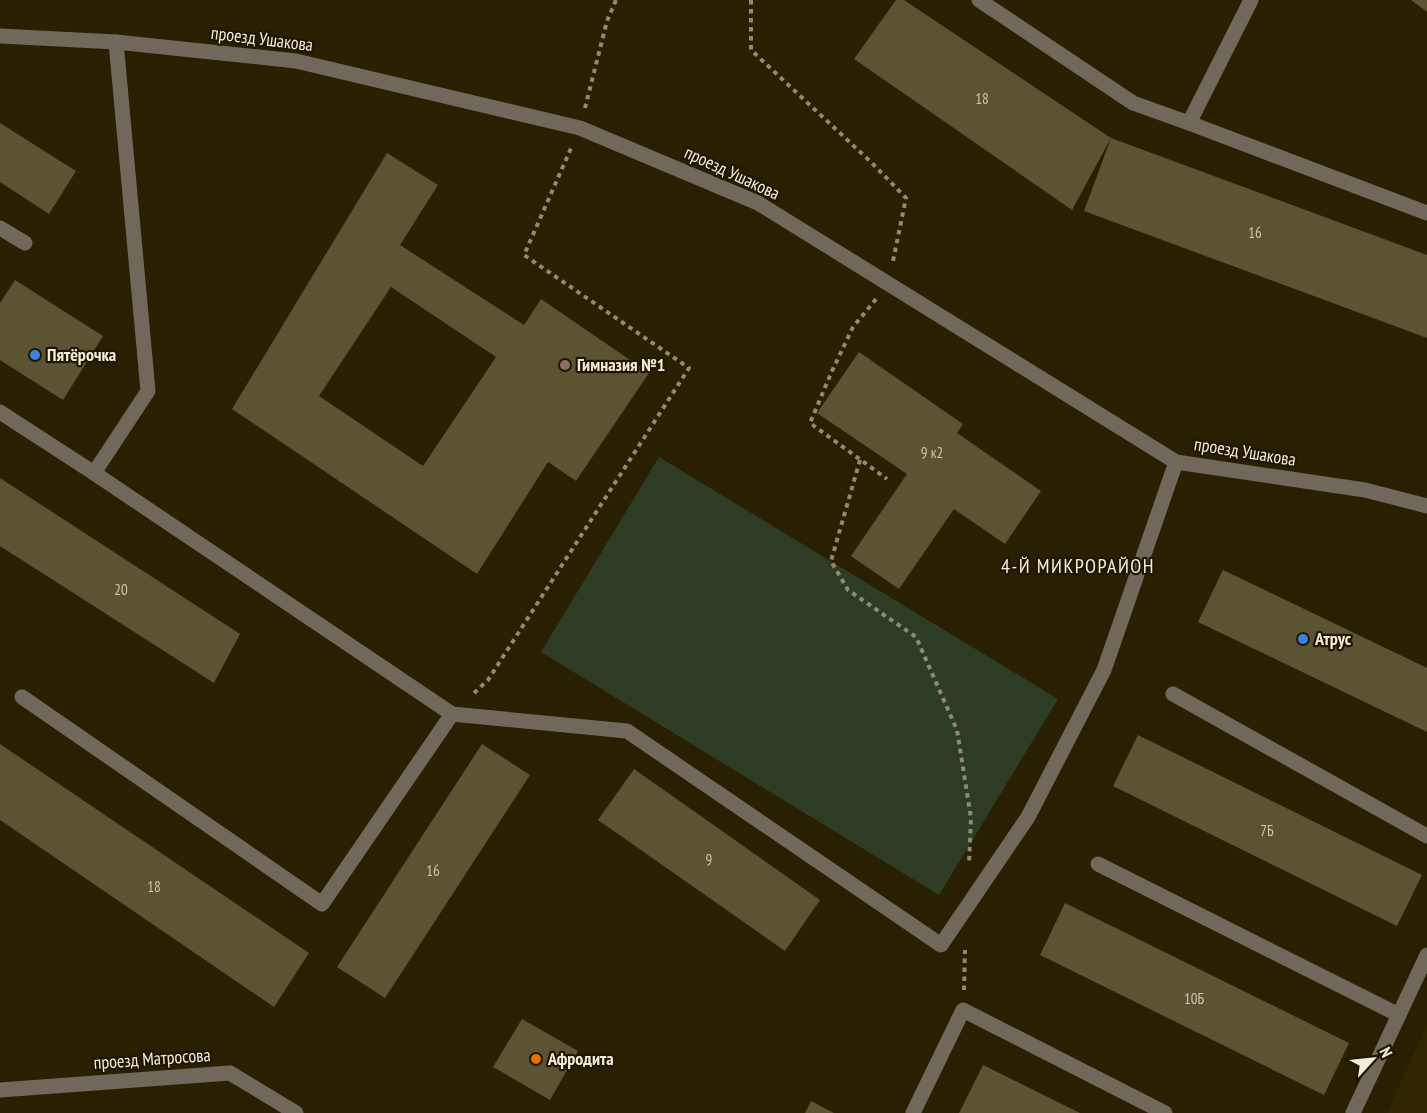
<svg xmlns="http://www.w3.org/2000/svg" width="1427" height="1113" font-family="'PT Sans Narrow',sans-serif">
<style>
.built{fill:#302600}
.green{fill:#2e3c26}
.building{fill:#5c5333;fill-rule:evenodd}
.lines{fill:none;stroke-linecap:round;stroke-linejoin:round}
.path{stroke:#908a71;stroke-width:4;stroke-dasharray:4.5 4.5;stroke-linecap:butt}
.lane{stroke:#71685c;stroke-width:15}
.street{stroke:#71685c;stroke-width:15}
.shop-dot{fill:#3f7fe0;stroke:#1f1700;stroke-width:2}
.education-dot{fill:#8d6e63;stroke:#1f1700;stroke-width:2}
.food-dot{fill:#e8710a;stroke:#1f1700;stroke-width:2}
.labels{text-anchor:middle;stroke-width:4.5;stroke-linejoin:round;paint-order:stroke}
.number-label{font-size:15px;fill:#ccc7b1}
.street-label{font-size:18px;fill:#f2eedb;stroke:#1f1700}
.poi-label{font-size:18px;font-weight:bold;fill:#f2eedb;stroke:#1f1700;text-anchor:start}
.neighbourhood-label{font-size:20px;letter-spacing:1.5px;fill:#f2eedb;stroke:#1f1700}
</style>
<rect width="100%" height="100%" fill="#282001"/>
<polygon class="built" points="1427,1024 1427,1113 1387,1113"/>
<polygon class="green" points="659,457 1058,699 939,895 541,652"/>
<g class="building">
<polygon points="896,0 904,0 1111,138 1072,210 854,59"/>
<polygon points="1411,0 1427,0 1427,12"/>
<polygon points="0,123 76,171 49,214 0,182"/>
<polygon points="1111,138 1427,255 1427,338 1084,211"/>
<path d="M 387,153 L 438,185 L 400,245 L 524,325 L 541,299 L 649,373 L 576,481 L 548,462 L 477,574 L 232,409 ZM 391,287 L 496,357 L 423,466 L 319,396 Z"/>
<polygon points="15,280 103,336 63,400 0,360 0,303"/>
<polygon points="859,352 963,424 957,433 1041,491 1005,544 954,509 899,589 851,556 907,474 817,413"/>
<polygon points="0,478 240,634 214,683 0,546"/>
<polygon points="1223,570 1427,668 1427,732 1198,622"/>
<polygon points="1138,735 1422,875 1397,926 1113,786"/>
<polygon points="0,744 309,953 274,1007 0,820"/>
<polygon points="482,744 530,775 385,998 337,967"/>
<polygon points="634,769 820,900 785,951 598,820"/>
<polygon points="1065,903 1349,1043 1324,1095 1040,955"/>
<polygon points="522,1019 578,1051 550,1100 493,1067"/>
<polygon points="983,1065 1080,1113 959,1113"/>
<polygon points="811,1101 834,1113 805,1113"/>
</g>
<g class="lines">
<g class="path">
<polyline points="751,0 751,50 872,163 906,198 893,261"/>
<polyline points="585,108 607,21 616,0"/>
<polyline points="876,299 853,327 832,371 810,423 887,479"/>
<polyline points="860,460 831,561 848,590 916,637 957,730 971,818 969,864"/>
<polyline points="474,693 488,680 689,368 524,255 572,146"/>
<polyline points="964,990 965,950"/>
</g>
<g class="lane">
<polyline points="979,0 1133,103 1189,123"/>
<polyline points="1251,0 1189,123 1427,213"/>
<polyline points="0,228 25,243"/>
<polyline points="0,412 94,473 148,391 116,42"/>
<polyline points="1173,694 1427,836"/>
<polyline points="22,697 322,904 452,714 94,473"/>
<polyline points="452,714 627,731 941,945 1028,817 1104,670 1176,462"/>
<polyline points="1098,864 1399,1015"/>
<polyline points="913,1113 963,1010 1165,1113"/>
<polyline points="1353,1113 1427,955"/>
</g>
<g class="street">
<polyline points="0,36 116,42 296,61 580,128 758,203 1176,462 1365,490 1427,506"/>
<polyline points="0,1090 230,1073 296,1113"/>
</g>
</g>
<g class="shop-dot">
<circle cx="35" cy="355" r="6"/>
<circle cx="1303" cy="639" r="6"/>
</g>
<circle class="education-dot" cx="565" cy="365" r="6"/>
<circle class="food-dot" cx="536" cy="1059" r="6"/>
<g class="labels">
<g class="number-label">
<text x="982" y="104">18</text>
<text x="1255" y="238">16</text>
<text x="932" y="458">9 к2</text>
<text x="121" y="595">20</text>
<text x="1267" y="836">7Б</text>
<text x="709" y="865">9</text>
<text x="433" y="876">16</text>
<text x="154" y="892">18</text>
<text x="1194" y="1004">10Б</text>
</g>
<g class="street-label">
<text transform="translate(262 39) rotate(7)" y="6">проезд Ушакова</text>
<text transform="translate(732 173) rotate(25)" y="6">проезд Ушакова</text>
<text transform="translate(1245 452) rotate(9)" y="6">проезд Ушакова</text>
<text transform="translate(152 1059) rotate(-4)" y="6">проезд Матросова</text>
</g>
<g class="poi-label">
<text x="47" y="361">Пятёрочка</text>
<text x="577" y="371">Гимназия №1</text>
<text x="1315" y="645">Атрус</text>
<text x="548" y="1065">Афродита</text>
</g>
<g class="neighbourhood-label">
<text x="1078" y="573">4-Й МИКРОРАЙОН</text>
</g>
</g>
<g transform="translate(1373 1059) rotate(63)" stroke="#1f1700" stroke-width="4.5" paint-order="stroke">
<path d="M0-4.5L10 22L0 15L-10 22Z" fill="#f2eedb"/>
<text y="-9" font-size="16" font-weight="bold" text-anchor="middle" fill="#f2eedb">N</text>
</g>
</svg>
